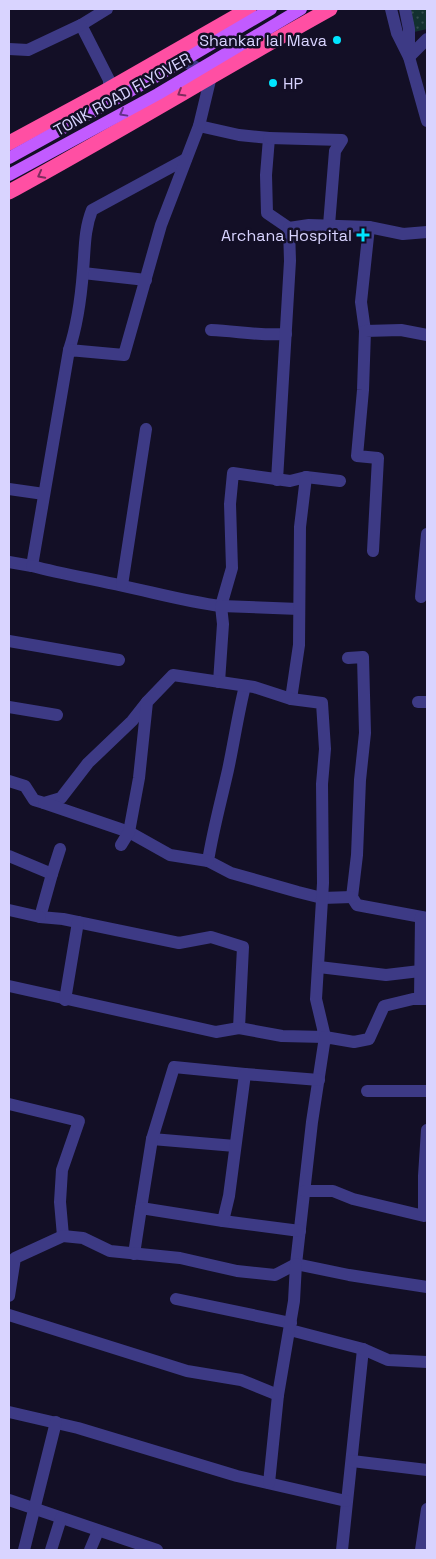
<svg xmlns="http://www.w3.org/2000/svg" width="436" height="1559" font-family="'Space Grotesk',sans-serif">
<style>
.grass{fill:url(#grass-dots)}
.lines{fill:none;stroke-linecap:round;stroke-linejoin:round}
.minor{stroke:#3d3a85;stroke-width:12}
.highway{stroke:#ff4fa3;stroke-width:15}
.major-bridge{stroke:#c25bff;stroke-width:12}
.oneway{stroke:#7d2c5e}
.oneway2{stroke:#623188}
.poi-dot{fill:#00e5ff;stroke:#130f26;stroke-width:2}
.labels{text-anchor:middle;stroke-width:5;stroke-linejoin:round;paint-order:stroke}
.poi-label{font-size:16px;fill:#d9d4ff;stroke:#130f26;text-anchor:end}
.street-label{font-size:16px;fill:#d9d4ff;stroke:#130f26}
</style>
<defs>
<pattern id="grass-dots" width="8" height="8" patternUnits="userSpaceOnUse" patternTransform="scale(1.25)"><rect width="8" height="8" fill="#12302f"/><path d="M2 2h.1M6 6h.1" fill="none" stroke="#344d4e" stroke-width="1.8" stroke-linecap="round"/></pattern>
</defs>
<rect width="100%" height="100%" fill="#130f26"/>
<polygon class="grass" points="409,9 427,9 427,29 414,32"/>
<g class="lines">
<g class="minor">
<polyline points="107,9 81,25 109,80 109,89"/>
<polyline points="391,9 397,33 409,57 427,121"/>
<polyline points="405,9 409,29 409,54"/>
<polyline points="9,49 28,50 81,25"/>
<polyline points="409,57 427,39"/>
<polyline points="199,126 239,135 269,138 266,175 267,213 289,228"/>
<polyline points="269,138 342,140 335,151 329,225"/>
<polyline points="83,273 146,280"/>
<path d="M 211,330 C 237,331 260,336 286,334"/>
<polyline points="365,331 361,302 369,227"/>
<path d="M 69,350 C 77,326 81,297 83,271 C 85,250 84,230 92,210 L 186,159"/>
<polyline points="277,480 290,261 289,228 309,225 369,227 403,234 427,232"/>
<polyline points="9,489 44,494"/>
<polyline points="373,551 378,458 357,456 363,390 365,331 401,330 427,335"/>
<polyline points="9,562 32,566 69,350 124,355 161,225 199,126 211,76 176,56"/>
<path d="M 32,566 C 62,574 92,579 123,586 C 156,593 188,602 221,606 L 232,568 L 230,504 L 233,473 L 290,481 L 306,477 L 340,481"/>
<polyline points="122,585 146,429"/>
<polyline points="421,597 427,534"/>
<polyline points="9,641 119,660"/>
<polyline points="348,658 363,657 365,733 360,780 357,855 352,897 357,905 427,918"/>
<polyline points="219,682 223,624 221,606 299,609"/>
<path d="M 245,686 C 238,714 234,742 228,770 C 221,801 213,830 208,861 L 231,873 L 298,892 L 322,898 L 352,897"/>
<polyline points="291,699 299,645 300,527 306,477"/>
<polyline points="418,702 427,702"/>
<polyline points="9,707 57,715"/>
<polyline points="9,781 25,786 34,800 44,803 61,798 88,763 132,721 147,702"/>
<polyline points="44,803 129,832 170,855 208,861"/>
<polyline points="9,856 52,874 40,917 63,919 179,943 211,937 243,947 239,1028 282,1036 325,1037 316,999 323,883 322,784 325,749 322,703 291,699 254,687 173,675 147,702 139,778 129,832 121,845"/>
<polyline points="52,874 60,849"/>
<polyline points="9,910 40,917"/>
<polyline points="319,967 386,975 420,971"/>
<polyline points="9,986 216,1032 239,1028"/>
<polyline points="420,999 421,917"/>
<polyline points="427,999 413,999 384,1006 369,1039 354,1042 325,1037 312,1122 296,1264 349,1275 427,1287"/>
<polyline points="65,1000 78,922"/>
<polyline points="367,1091 427,1091"/>
<polyline points="9,1104 79,1121 62,1170 60,1202 63,1236"/>
<polyline points="152,1139 235,1146"/>
<polyline points="305,1191 333,1191 353,1199 424,1216 424,1176 427,1130"/>
<polyline points="141,1208 152,1139 174,1067 245,1074"/>
<polyline points="223,1221 300,1231"/>
<polyline points="134,1254 141,1208 223,1221 229,1196 245,1074 319,1080"/>
<polyline points="9,1296 15,1258 63,1236 83,1238 110,1251 180,1258 237,1271 275,1275 296,1264"/>
<polyline points="176,1299 291,1323"/>
<polyline points="9,1315 187,1371 241,1380 278,1395"/>
<polyline points="290,1330 363,1349 342,1550"/>
<polyline points="363,1349 388,1360 427,1362"/>
<polyline points="9,1412 78,1428 237,1476 346,1501"/>
<polyline points="352,1461 427,1470"/>
<polyline points="269,1483 278,1395 294,1301 296,1264"/>
<polyline points="9,1500 157,1550"/>
<polyline points="24,1550 56,1422"/>
<polyline points="51,1550 61,1518"/>
<polyline points="90,1550 98,1531"/>
<polyline points="421,1550 427,1509"/>
</g>
<g class="highway">
<polyline points="9,143 109,89 249,9"/>
<path d="M 9,192 C 117,133 222,69 330,9"/>
</g>
<g class="major-bridge">
<polyline points="9,158 150,80 271,9"/>
<polyline points="9,175 158,94 301,9"/>
</g>
</g>
<defs><path id="oneway-chevron" d="M-2-3.5L2.5 0L-2 3.5" fill="none" stroke-width="1.6" stroke-linecap="round" stroke-linejoin="round" transform="scale(1.25)"/></defs>
<g class="oneway">
<use href="#oneway-chevron" transform="translate(181 93) rotate(149)"/>
<use href="#oneway-chevron" transform="translate(41 175) rotate(152)"/>
</g>
<use class="oneway2" href="#oneway-chevron" transform="translate(123 113) rotate(151)"/>
<g class="poi-dot">
<circle cx="337" cy="40" r="5"/>
<circle cx="273" cy="83" r="5"/>
<path d="M360.5 227.5h5v5h5v5h-5v5h-5v-5h-5v-5h5z"/>
</g>
<g class="labels">
<g class="poi-label">
<text x="327" y="46">Shankar lal Mava</text>
<text x="283" y="89" text-anchor="start">HP</text>
<text x="352" y="241">Archana Hospital</text>
</g>
<g class="street-label">
<text transform="translate(122 94) rotate(-29)" y="6">TONK ROAD FLYOVER</text>
</g>
</g>
<rect width="436" height="1559" fill="none" stroke="#d9d4ff" stroke-width="20"/>
</svg>
